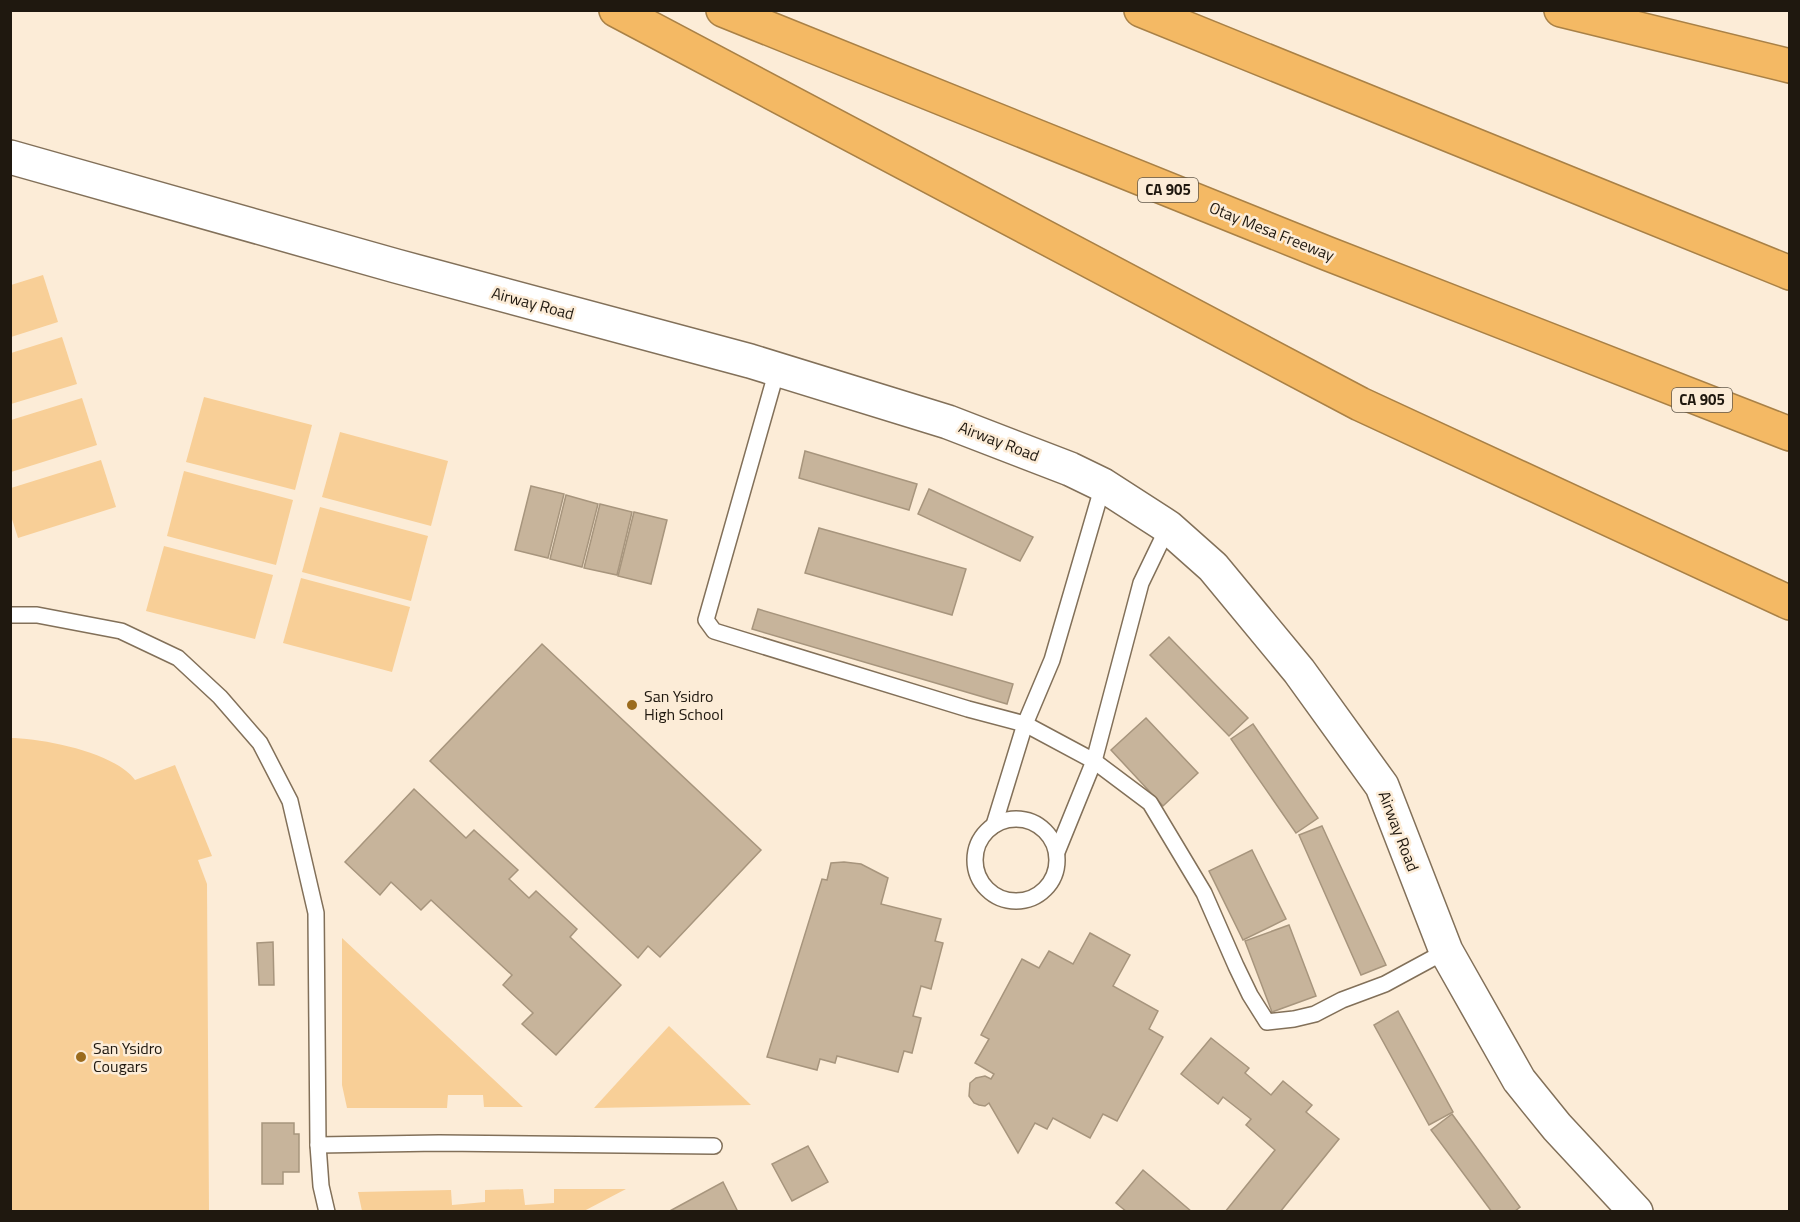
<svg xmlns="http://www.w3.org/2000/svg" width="1800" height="1222" font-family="'Titillium Web',sans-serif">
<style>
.green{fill:#f8cf97}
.building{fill:#c7b49b;stroke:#a7957d;stroke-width:1.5}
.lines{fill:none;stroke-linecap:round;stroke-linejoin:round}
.lane-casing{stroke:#827059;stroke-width:18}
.secondary-casing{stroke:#827059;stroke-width:36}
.highway-casing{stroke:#a98146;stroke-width:36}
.lane{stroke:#fff;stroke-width:15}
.secondary{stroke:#fff;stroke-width:33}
.highway{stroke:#f4b964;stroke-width:33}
.poi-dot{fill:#9b6b1d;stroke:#fcecd7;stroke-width:2}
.labels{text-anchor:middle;stroke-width:5;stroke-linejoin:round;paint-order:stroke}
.shield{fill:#fcecd7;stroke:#61584b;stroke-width:1.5}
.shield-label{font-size:15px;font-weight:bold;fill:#1f180f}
.street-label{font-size:16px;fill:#1f180f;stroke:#fcecd7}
.poi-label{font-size:16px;fill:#1f180f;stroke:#fcecd7;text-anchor:start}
</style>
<rect width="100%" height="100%" fill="#fcecd7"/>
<g class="green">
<polygon points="43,275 58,322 11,337 11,285"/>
<polygon points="62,337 77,384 11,404 11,353"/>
<polygon points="204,397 312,425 295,490 186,462"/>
<polygon points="82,398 97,445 11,472 11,420"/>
<polygon points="340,432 448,461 431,526 322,497"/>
<polygon points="101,460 116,507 18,538 11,516 11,488"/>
<polygon points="184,471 293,500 276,565 167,536"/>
<polygon points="320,507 428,536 411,601 302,572"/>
<polygon points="164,546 273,575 255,639 146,611"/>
<polygon points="301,578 410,607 392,672 283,643"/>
<path d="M 10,738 C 43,738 116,753 135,780 L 175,765 L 212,856 L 198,860 L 207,884 L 209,1211 L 11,1211 Z"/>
<polygon points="342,938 523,1107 484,1107 483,1095 448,1095 447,1108 347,1108 342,1085"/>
<polygon points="669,1026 751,1105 594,1108"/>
<polygon points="523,1189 525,1205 554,1203 554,1189 626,1189 584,1211 362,1211 358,1192 451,1190 452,1205 485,1202 485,1190"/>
</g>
<g class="building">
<polygon points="805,451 917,484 909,510 799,478"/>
<polygon points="531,486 564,494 548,558 515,550"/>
<polygon points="929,489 1033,537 1020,561 918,514"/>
<polygon points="566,495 598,504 582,567 550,559"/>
<polygon points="600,504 632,512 617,575 584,568"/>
<polygon points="634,512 667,520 651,584 618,576"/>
<polygon points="819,528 966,569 952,615 805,573"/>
<polygon points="758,609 1013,684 1007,704 752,629"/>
<polygon points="1169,637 1248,718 1229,736 1150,655"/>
<polygon points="542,644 761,850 660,957 648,946 638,958 430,761"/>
<polygon points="1146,718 1198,773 1163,806 1111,750"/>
<polygon points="1253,724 1318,818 1296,833 1231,739"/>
<polygon points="414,789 466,838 474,830 518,870 509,879 529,898 536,891 577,929 570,937 621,985 556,1055 522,1024 533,1013 503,985 512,975 431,900 421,910 391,882 380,895 345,862"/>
<polygon points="1322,826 1386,965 1361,975 1299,835"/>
<polygon points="1252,850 1286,919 1243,940 1209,871"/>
<polygon points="844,862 861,864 888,878 881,904 941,919 935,941 943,943 931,989 921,986 913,1016 921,1018 912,1053 904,1051 898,1072 837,1056 835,1063 820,1059 817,1070 767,1057 822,879 827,880 831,863"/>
<polygon points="1289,925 1316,996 1272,1012 1245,941"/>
<polygon points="1090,933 1130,955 1113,986 1158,1011 1149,1029 1163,1037 1117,1121 1103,1114 1090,1138 1053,1118 1047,1129 1035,1123 1018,1153 989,1103 985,1106 979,1105 974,1103 969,1096 970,1083 976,1078 985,1076 991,1079 994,1074 975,1063 989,1039 981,1035 1022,959 1039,968 1049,951 1073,964"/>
<polygon points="273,942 274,985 259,985 257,943"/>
<polygon points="1398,1011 1453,1112 1429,1125 1374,1025"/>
<polygon points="1211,1038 1249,1068 1245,1073 1271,1095 1283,1081 1312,1105 1306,1112 1339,1139 1280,1212 1225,1212 1275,1150 1246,1125 1251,1119 1223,1097 1218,1104 1181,1074"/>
<polygon points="1452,1114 1520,1207 1514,1212 1492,1212 1431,1130"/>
<polygon points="262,1123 294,1123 294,1134 299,1134 299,1172 283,1172 283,1184 262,1184"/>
<polygon points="808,1146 828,1182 792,1201 772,1164"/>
<polygon points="1143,1170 1192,1212 1127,1212 1116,1203"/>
<polygon points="723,1182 738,1212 668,1212"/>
</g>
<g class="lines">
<defs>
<g id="lane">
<polyline points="777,370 706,620 714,631 968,709 1025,724 1094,761 1150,803 1204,893 1236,966 1250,995 1267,1022 1294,1019 1315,1014 1342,1000 1385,984 1446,951"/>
<polyline points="10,615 37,615 121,631 178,658 220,697 260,743 290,801 316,913 318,1145 321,1186 327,1212"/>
<circle cx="1016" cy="860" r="41"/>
<polyline points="994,825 1025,724 1052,660 1103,485"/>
<polyline points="1057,852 1094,761 1141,583 1168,527"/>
<polyline points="318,1145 439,1143 714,1146"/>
</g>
<polyline id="secondary" points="10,157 396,266 750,361 948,422 1070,469 1103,485 1168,527 1213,567 1299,671 1382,786 1446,951 1519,1080 1557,1127 1636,1212"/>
<g id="highway">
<polyline points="616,10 1360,404 1790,603"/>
<polyline points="723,10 1326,253 1790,434"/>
<polyline points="1141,10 1790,273"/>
<polyline points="1561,10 1790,66"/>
</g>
</defs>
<use href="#lane" class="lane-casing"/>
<use href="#secondary" class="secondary-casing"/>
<use href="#highway" class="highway-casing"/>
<use href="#lane" class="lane"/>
<use href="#secondary" class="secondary"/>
<use href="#highway" class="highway"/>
</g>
<g class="poi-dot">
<circle cx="632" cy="705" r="6"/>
<circle cx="81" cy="1057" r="6"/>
</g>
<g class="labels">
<g class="shield">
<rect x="1138" y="178" width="60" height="24" rx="4.5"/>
<rect x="1672" y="388" width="60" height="24" rx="4.5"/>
</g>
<g class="shield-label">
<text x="1168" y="195">CA 905</text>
<text x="1702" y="405">CA 905</text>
</g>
<g class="street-label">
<text transform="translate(1272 231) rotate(22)" y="6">Otay Mesa Freeway</text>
<text transform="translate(533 303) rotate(15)" y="6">Airway Road</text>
<text transform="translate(999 441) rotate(21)" y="6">Airway Road</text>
<text transform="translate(1399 831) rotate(69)" y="6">Airway Road</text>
</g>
<g class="poi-label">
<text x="644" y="702">San Ysidro<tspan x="644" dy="18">High School</tspan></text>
<text x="93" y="1054">San Ysidro<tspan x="93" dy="18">Cougars</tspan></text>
</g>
</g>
<rect width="1800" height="1222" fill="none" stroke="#1f180f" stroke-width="24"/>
</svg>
